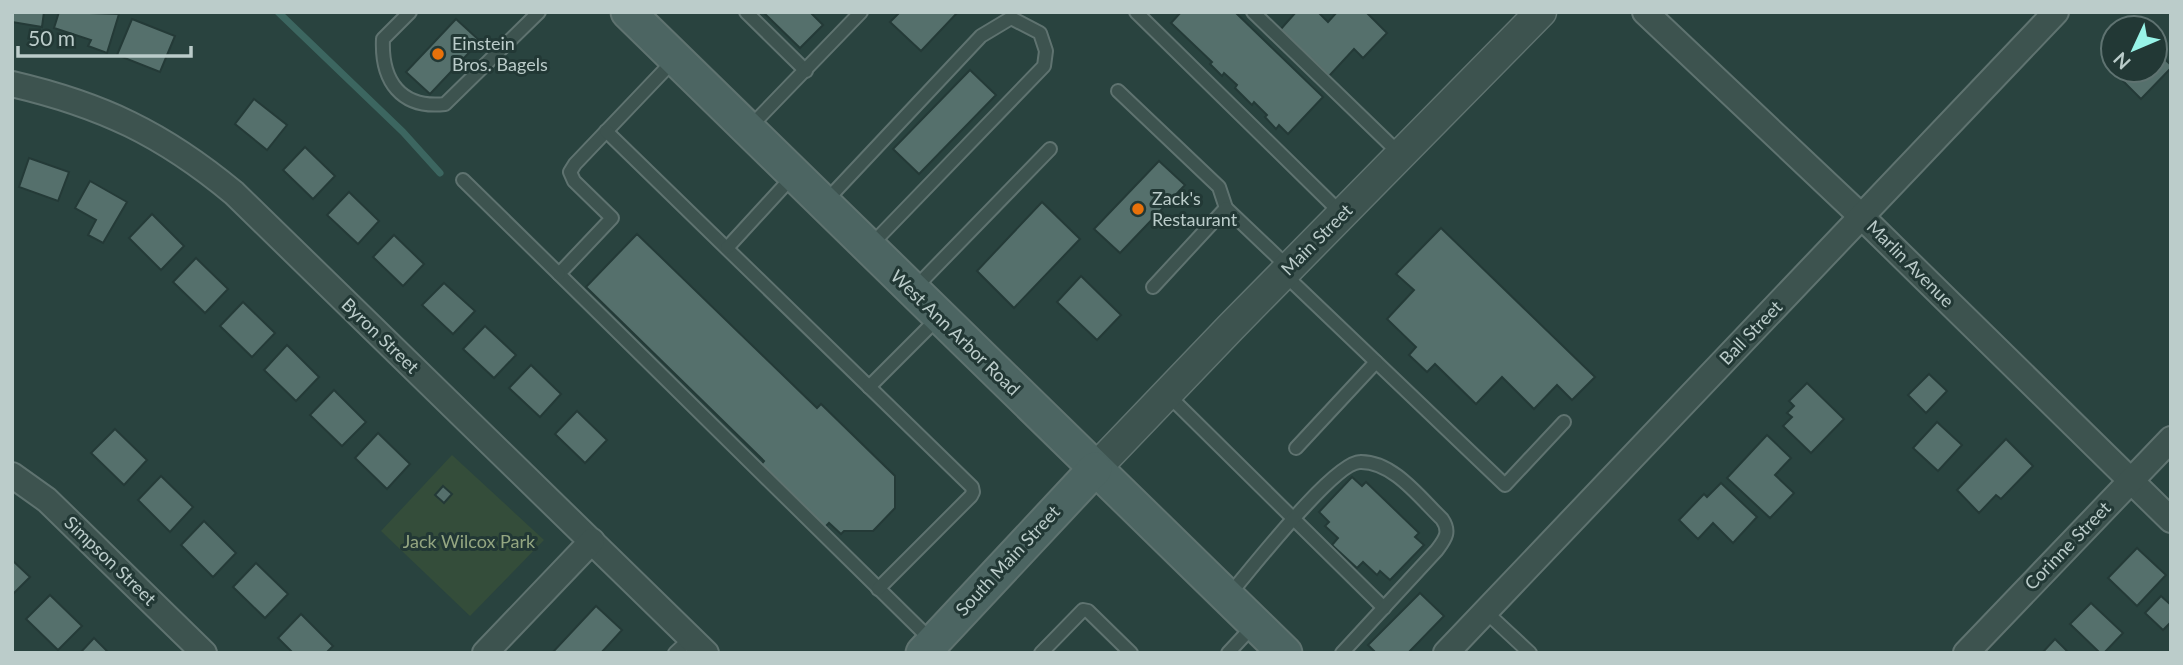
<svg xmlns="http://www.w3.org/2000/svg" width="2183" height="665" font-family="Lato,sans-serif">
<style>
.green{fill:#344d3a}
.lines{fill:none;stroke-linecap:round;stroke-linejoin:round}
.stream{stroke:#3c6660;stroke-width:7}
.building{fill:#55706c;stroke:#243a37;stroke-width:2}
.service-casing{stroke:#5f7370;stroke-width:16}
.minor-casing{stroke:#5f7370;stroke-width:28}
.tertiary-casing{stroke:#5f7370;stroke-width:33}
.secondary-casing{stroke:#5f7370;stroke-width:37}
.service{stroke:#3d534f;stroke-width:12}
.minor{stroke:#3d534f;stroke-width:24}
.tertiary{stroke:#3d534f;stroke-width:30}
.secondary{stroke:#4c6562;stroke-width:33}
.food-dot{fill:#e8710a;stroke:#223835;stroke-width:2.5}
.labels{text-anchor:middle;stroke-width:6;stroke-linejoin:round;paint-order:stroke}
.poi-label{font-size:18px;fill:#bbccca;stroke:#223835;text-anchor:start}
.street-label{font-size:18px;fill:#bbccca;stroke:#223835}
.park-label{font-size:18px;fill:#94a681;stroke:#223835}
</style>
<rect width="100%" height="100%" fill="#29433f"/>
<polygon class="green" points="452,455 544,540 470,616 381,531"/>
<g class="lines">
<polyline class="stream" points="278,12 403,132 440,173"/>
</g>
<g class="building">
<polygon points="12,12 44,12 42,27 12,22"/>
<polygon points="59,12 119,14 107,53 88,46 91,40 54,28"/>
<polygon points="763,12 810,12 823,25 800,48"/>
<polygon points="900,12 958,12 921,51 890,22"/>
<polygon points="1181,12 1235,12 1323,97 1288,134 1279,125 1276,129 1265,117 1267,115 1254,102 1252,105 1235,88 1237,85 1224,73 1222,76 1210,64 1212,62 1171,23"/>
<polygon points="1296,12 1318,12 1328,22 1337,12 1366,12 1387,33 1363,58 1354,49 1329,76 1280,30"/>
<polygon points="132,19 175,36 160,72 117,55"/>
<polygon points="456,19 480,41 430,94 406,72"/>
<polygon points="2155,50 2171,65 2171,68 2141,99 2120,78 2128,70 2155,70"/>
<polygon points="970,70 996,95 919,174 893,149"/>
<polygon points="254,99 287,125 267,150 235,124"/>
<polygon points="305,147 335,176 313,199 283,170"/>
<polygon points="29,158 69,172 58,201 19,187"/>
<polygon points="1159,161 1185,185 1120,253 1094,229"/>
<polygon points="90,181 127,202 103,243 88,235 96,220 75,208"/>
<polygon points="349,192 379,221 358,244 327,215"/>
<polygon points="1042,202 1080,239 1014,308 977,271"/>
<polygon points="152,214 184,246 161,270 129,238"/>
<polygon points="1441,228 1595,377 1572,400 1557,385 1534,409 1502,377 1476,404 1435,364 1427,372 1409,355 1416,347 1387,319 1414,290 1396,274"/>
<polygon points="637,234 817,408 821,404 895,476 895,508 873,531 844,531 841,534 829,523 824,528 760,466 764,461 586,287"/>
<polygon points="394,235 424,264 403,286 373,257"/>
<polygon points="196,258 228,289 205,313 173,282"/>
<polygon points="1081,276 1121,315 1097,340 1057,302"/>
<polygon points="444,283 475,311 453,334 422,305"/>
<polygon points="243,302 275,333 252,357 220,326"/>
<polygon points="485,326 516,355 494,378 463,349"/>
<polygon points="287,345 319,377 296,401 264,370"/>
<polygon points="531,365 561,394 540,417 509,388"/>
<polygon points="1929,374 1947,391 1926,413 1908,395"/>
<polygon points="1807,383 1844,419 1811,453 1783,426 1792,417 1787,413 1794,406 1789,401"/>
<polygon points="334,390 366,422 342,446 310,415"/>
<polygon points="577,411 607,440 585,463 555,434"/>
<polygon points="1937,422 1962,445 1938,471 1913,448"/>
<polygon points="115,429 147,460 124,485 91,453"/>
<polygon points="378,433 410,464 387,489 355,458"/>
<polygon points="1767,435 1791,458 1775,475 1794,493 1770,518 1727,478"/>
<polygon points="2006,439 2033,466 2001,499 1996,495 1979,513 1957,490"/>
<polygon points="161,476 193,507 170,532 138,500"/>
<polygon points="1352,477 1362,486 1366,482 1419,533 1415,537 1424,545 1390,580 1380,571 1377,575 1363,562 1357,568 1332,545 1338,538 1325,526 1329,522 1319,512"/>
<polygon points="1721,483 1757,517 1733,543 1713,523 1698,539 1679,520 1704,494 1707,497"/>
<polygon points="443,486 452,494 444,503 435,495"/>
<polygon points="204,521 236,553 213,577 181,545"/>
<polygon points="2137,548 2166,575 2137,606 2108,578"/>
<polygon points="12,560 30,577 12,595"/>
<polygon points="256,563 288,594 265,618 233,587"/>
<polygon points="1420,593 1444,616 1408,653 1376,653 1368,645"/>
<polygon points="50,595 82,626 58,650 26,619"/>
<polygon points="2161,596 2171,605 2171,622 2163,630 2145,613"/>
<polygon points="2091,603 2123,633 2104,653 2100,653 2070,624"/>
<polygon points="596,606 622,630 601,653 552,653"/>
<polygon points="301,614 333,646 326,653 293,653 278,638"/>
<polygon points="94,638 109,653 80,653"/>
<polygon points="2055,639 2069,653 2042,653"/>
</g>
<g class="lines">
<defs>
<g id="service">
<path d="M 410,12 L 383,39 C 381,81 401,109 445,104 L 539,12"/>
<polyline points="746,12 806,71"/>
<polyline points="1136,12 1342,214"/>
<polyline points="1253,12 1401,155"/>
<polyline points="676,58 575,164 570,172 574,181 612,218 559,274 933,642"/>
<polyline points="1118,91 1219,187 1226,208"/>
<polyline points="748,129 861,12"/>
<polyline points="606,131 972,487 973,492 971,496 878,589"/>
<polyline points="463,180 559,274"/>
<polyline points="824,203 981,36 1011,18 1040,33 1046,51 1044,66 871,245"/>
<polyline points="727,248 793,176"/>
<polyline points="1284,274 1505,485 1564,422"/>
<polyline points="1153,287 1226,208 1289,268"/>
<polyline points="915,288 1050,149"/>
<polyline points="869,387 938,318"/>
<polyline points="1167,394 1384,608"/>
<polyline points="1296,448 1376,362"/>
<path d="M 1228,596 C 1249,572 1334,462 1360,462 C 1393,461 1420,498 1442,519 C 1451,532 1445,539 1437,550 L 1342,653"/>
<polyline points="1486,612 1530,653"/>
<polyline points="675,653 691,638"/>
<polyline points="1041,653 1083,610 1088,611 1131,653"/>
<polyline points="1228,653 1254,625"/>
</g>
<g id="minor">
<polyline points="1645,12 1862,217 2171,520"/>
<path d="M 12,84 C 102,105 163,134 234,193 L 706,653"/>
<polyline points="12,475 47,500 204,653"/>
<polyline points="485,653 592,541"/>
<polyline points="1446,653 2056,12"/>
<polyline points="1966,653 2171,439"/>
</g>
<polyline id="tertiary" points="1095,469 1231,327 1541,12"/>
<g id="secondary">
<polyline points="628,12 1285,653"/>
<polyline points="923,653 1095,469"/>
</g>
</defs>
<use href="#service" class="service-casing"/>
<use href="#minor" class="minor-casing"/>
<use href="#tertiary" class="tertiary-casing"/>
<use href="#secondary" class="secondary-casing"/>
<use href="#service" class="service"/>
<use href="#minor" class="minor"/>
<use href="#tertiary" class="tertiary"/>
<use href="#secondary" class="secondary"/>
</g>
<g class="food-dot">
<circle cx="438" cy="54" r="7"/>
<circle cx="1138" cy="209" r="7"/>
</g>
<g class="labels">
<g class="poi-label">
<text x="452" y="50">Einstein<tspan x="452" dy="21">Bros. Bagels</tspan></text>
<text x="1152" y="205">Zack's<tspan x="1152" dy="21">Restaurant</tspan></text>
</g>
<g class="street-label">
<text transform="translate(1317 240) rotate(-45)" y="6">Main Street</text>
<text transform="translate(1910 264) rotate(45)" y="6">Marlin Avenue</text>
<text transform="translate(955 333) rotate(44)" y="6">West Ann Arbor Road</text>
<text transform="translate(1751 333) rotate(-46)" y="6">Ball Street</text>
<text transform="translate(380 336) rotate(44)" y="6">Byron Street</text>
<text transform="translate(2068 546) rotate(-46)" y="6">Corinne Street</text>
<text transform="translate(110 561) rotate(44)" y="6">Simpson Street</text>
<text transform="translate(1008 561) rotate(-47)" y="6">South Main Street</text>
</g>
<g class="park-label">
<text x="469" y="548">Jack Wilcox Park</text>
</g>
</g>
<rect width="2183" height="665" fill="none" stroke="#bbccca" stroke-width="28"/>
<g transform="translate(2134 49) rotate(226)"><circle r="33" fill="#223835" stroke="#5f7371" stroke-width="2"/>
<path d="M0-5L12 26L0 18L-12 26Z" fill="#98f4e8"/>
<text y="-10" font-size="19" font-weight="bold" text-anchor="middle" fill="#bbccca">N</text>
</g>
<path d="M18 46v10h173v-10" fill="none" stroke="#bbccca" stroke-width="3.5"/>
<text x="28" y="46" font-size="21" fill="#bbccca" stroke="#223835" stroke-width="5" paint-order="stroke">50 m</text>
</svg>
